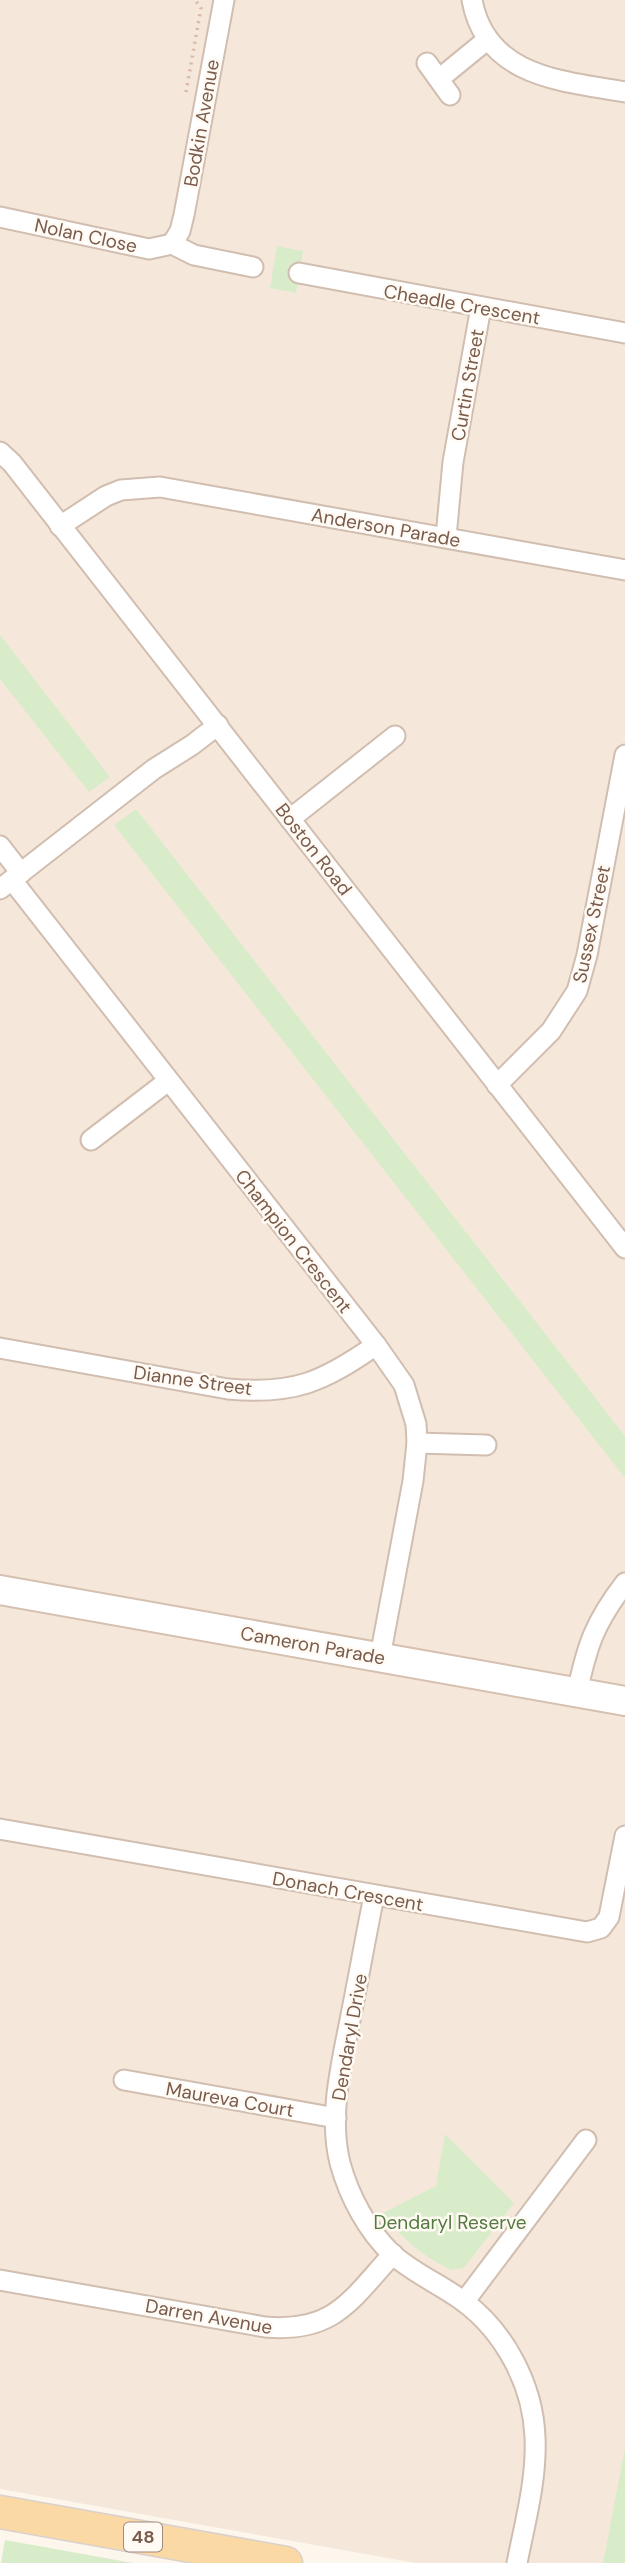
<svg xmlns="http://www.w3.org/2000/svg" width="625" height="2563" font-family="'DM Sans',sans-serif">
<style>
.residential{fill:#f5e8da}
.green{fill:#d8ecc9}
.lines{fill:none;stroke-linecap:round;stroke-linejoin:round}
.street-casing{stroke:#d1beb0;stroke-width:23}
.secondary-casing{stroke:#d6c0b0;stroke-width:32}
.primary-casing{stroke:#dad1cd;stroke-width:35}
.path{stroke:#d9b8a5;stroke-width:3.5;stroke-dasharray:2 5;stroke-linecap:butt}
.street{stroke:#fff;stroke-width:19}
.secondary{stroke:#fff;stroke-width:28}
.primary{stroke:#fbd9a5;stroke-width:32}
.labels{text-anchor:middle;stroke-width:5;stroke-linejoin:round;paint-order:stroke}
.shield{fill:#fffaf3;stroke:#a28b7f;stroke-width:2}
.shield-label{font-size:18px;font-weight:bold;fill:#7a5c4d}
.street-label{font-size:19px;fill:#7a5c4d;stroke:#fffaf3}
.park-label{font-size:19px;fill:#537a41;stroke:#fffaf3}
</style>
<rect width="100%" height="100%" fill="#fdf6ec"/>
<polygon class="residential" points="0,0 625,0 625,2563 416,2563 0,2489"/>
<g class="green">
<polygon points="277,246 303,251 296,293 270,288"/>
<polygon points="0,635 110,777 89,792 0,679"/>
<polygon points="136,809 625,1436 625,1478 114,825"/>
<path d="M 445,2134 L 514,2203 L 464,2268 L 451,2270 C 423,2256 400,2238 383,2213 L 436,2186 Z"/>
<polygon points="625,2448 625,2563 603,2563"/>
<polygon points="5,2540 133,2563 1,2563"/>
</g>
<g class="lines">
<defs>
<g id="street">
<path d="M 472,0 C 486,77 562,81 625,92"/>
<polyline points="427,63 450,95"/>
<polyline points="439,79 488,39"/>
<polyline points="0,217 149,249 172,244"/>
<polyline points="172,244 180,231 184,215 224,0"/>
<polyline points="172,244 194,255 253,267"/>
<polyline points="299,273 625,333"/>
<polyline points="0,452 12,463 625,1248"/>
<polyline points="60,526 106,496 121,490 160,487 625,570"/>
<polyline points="446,537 453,462 481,307"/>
<polyline points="290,819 395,736"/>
<polyline points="0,846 21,873"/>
<polyline points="12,880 376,1345 404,1385 416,1424 417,1443 413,1481 380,1657"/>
<polyline points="0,889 154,769 192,745 218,725"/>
<polyline points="497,1085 551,1031 577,991 587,955 625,755"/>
<polyline points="91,1140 168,1081"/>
<path d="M 0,1348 L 228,1389 C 294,1395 323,1382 376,1345"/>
<polyline points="417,1443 486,1445"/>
<path d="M 577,1693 C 587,1645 595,1622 625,1583"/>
<polyline points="0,1829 587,1932 601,1928 609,1917 625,1836"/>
<path d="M 374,1896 C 366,1935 359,1975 351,2015 C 342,2062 328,2115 340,2163 C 349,2196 367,2230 392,2254 C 413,2273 440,2284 463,2301 C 505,2332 533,2385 535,2437 C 537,2479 525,2522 517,2563"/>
<polyline points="124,2080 336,2118"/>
<path d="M 0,2280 L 265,2327 C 334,2333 350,2301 393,2254"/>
<polyline points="464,2302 586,2140"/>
</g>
<polyline id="secondary" points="0,1590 625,1701"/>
<polyline id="primary" points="0,2512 286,2563"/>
</defs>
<use href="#street" class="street-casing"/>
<use href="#secondary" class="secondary-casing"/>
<use href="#primary" class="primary-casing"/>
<polyline class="path" points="186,92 201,8 195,0"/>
<use href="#street" class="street"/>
<use href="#secondary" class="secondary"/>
<use href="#primary" class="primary"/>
</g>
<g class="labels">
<rect class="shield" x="124" y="2522.5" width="38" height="29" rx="5"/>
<g class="shield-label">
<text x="143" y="2543">48</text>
</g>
<g class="street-label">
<text transform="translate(201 123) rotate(-80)" y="7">Bodkin Avenue</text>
<text transform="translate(86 235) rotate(12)" y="7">Nolan Close</text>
<text transform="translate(462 304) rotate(10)" y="7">Cheadle Crescent</text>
<text transform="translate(467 385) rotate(-80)" y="7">Curtin Street</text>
<text transform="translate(386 527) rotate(10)" y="7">Anderson Parade</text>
<text transform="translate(314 849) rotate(52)" y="7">Boston Road</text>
<text transform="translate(591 924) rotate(-78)" y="7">Sussex Street</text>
<text transform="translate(294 1241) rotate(52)" y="7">Champion Crescent</text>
<text transform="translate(193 1380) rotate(8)" y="7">Dianne Street</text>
<text transform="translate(313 1645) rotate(10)" y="7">Cameron Parade</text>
<text transform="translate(348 1891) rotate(10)" y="7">Donach Crescent</text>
<text transform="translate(349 2037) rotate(-80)" y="7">Dendaryl Drive</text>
<text transform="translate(230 2099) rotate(10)" y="7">Maureva Court</text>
<text transform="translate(209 2316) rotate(10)" y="7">Darren Avenue</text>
</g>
<g class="park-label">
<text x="450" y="2229">Dendaryl Reserve</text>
</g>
</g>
</svg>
